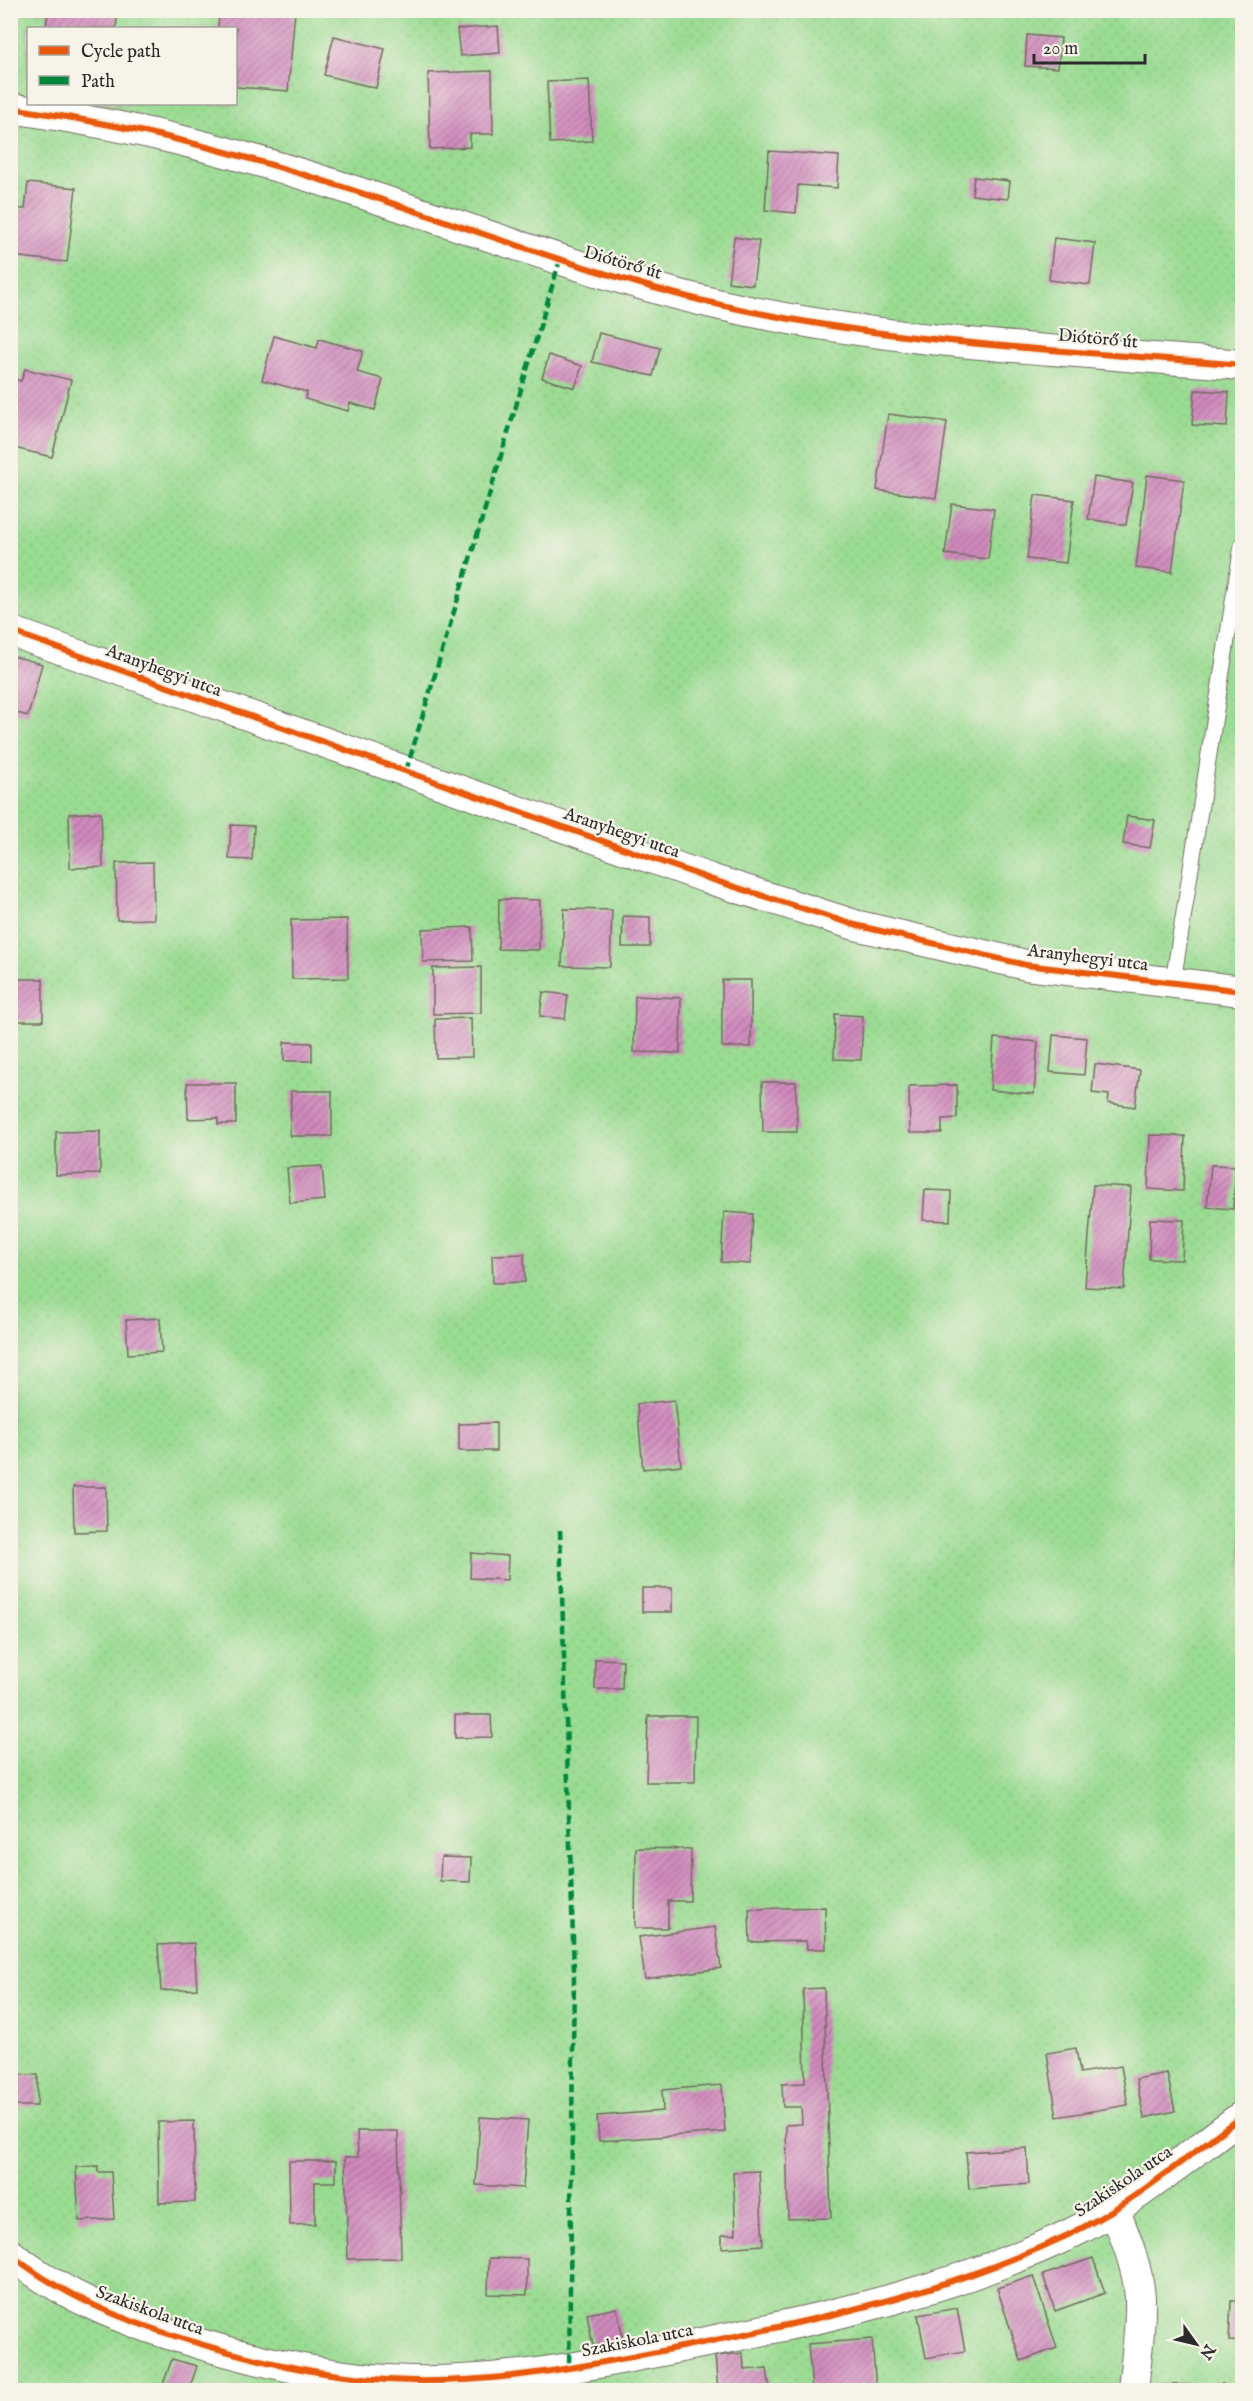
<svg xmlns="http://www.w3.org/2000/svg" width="1253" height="2401" font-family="'IM FELL English',serif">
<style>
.garden{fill:url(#garden-dots);stroke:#62845e;stroke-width:1.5;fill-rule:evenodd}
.building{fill:url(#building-hatch)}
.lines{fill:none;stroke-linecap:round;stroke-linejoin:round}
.service-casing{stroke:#716a61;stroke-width:17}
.minor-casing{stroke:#716a61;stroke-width:32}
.service{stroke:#fff;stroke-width:15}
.minor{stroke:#fff;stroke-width:30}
.quiet{stroke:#00873e;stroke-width:4.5;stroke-dasharray:9 4.5;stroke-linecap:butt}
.cycleway-casing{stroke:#f7f3e8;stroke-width:10}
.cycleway{stroke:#e8590c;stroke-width:6}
.labels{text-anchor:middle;stroke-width:4.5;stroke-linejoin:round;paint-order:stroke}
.street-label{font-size:18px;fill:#2b2b2b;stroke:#f7f3e8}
</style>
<defs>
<pattern id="garden-dots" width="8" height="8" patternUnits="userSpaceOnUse" patternTransform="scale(1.5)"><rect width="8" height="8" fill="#9adc92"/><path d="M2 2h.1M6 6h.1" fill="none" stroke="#85bd7e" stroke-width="1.8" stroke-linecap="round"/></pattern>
<pattern id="building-hatch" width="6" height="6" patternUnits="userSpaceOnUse" patternTransform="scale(1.5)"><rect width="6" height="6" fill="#d08abd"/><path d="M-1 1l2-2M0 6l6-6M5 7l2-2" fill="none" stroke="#a9719a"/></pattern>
</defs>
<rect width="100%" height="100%" fill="#f7f3e8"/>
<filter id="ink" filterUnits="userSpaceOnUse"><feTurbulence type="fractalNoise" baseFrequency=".0167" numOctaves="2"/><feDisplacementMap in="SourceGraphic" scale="12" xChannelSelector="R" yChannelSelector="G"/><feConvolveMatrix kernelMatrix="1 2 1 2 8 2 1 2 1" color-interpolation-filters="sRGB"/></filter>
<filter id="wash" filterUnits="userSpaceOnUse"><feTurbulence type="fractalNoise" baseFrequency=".008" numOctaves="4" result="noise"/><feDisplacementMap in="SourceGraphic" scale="24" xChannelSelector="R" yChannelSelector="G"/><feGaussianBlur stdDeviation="1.35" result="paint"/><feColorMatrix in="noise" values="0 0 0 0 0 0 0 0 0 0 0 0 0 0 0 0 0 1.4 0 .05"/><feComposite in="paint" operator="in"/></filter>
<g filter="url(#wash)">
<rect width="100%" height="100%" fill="#f2e0c4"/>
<path class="garden" d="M 11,11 L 1242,11 L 1242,2390 L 11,2390 ZM 28,28 L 236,28 L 236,104 L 28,104 Z"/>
<g id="blocks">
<g class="building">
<polygon points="48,10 118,10 116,28 46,28"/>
<polygon points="233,10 295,10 288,91 236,87 236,28 218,28 219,14 232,15"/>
<polygon points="498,26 500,53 460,56 457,29"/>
<polygon points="1027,35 1061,38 1058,68 1025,66"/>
<polygon points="334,36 385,49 376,88 324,75"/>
<polygon points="492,71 493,134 470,134 470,147 430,149 428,73"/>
<polygon points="589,80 592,141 550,143 547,82"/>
<polygon points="769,151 839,156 837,188 798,185 796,213 765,210"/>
<polygon points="974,177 1010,181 1008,199 972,195"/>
<polygon points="28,183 76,188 67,262 10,256 10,208 25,209"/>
<polygon points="734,237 759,241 753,285 728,282"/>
<polygon points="1054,238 1095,243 1090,285 1049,280"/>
<polygon points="599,333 660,348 653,376 592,362"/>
<polygon points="274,336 317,348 319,339 363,351 357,372 383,379 375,410 350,403 348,411 305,399 307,392 262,380"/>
<polygon points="549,355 582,366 575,388 542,378"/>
<polygon points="25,369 71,380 52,457 10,447 10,378 21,381"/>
<polygon points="1195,390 1229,392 1227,427 1192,425"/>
<polygon points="888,414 947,422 936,498 877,490"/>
<polygon points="1147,475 1184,480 1172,572 1136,568"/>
<polygon points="1094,477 1133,483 1126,525 1088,519"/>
<polygon points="1035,495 1074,500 1066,563 1027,559"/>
<polygon points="952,504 994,509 988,559 945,554"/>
<polygon points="10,655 42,664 28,716 10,711"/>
<polygon points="101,812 103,867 70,868 69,814"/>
<polygon points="1127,816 1155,820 1150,848 1123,844"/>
<polygon points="231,825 254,826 252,860 229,859"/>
<polygon points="153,862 154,919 117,920 116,863"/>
<polygon points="499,899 540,900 539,950 498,949"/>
<polygon points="564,909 612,910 610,967 562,966"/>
<polygon points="623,916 650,917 650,947 622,947"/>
<polygon points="347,919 348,978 292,979 291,920"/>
<polygon points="472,927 473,961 423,962 422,929"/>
<polygon points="481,967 481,1013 433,1014 433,968"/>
<rect x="11" y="979" width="32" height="42"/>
<rect x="722" y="980" width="29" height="67"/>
<polygon points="543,992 568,995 565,1019 540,1016"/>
<polygon points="635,996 681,998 680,1053 634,1052"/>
<polygon points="835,1014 863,1016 861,1060 834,1059"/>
<polygon points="471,1018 472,1057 436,1058 435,1019"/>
<polygon points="1053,1035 1087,1038 1084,1075 1050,1072"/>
<polygon points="994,1038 1038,1042 1034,1094 990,1090"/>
<polygon points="284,1042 312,1043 312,1061 284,1061"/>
<polygon points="1095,1064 1140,1070 1135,1107 1108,1103 1109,1095 1092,1093"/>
<polygon points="762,1082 796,1082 797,1132 763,1132"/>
<polygon points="187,1083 236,1083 236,1124 218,1124 218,1118 188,1119"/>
<polygon points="957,1085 957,1118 942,1119 942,1133 910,1133 909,1086"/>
<polygon points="291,1091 332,1091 332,1136 290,1136"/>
<polygon points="100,1131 100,1174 56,1175 56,1132"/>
<polygon points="1150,1135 1185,1136 1183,1191 1148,1189"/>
<polygon points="1211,1165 1236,1166 1233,1209 1207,1207"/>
<polygon points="322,1166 325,1200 290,1203 287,1168"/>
<polygon points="1093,1185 1131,1187 1124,1289 1085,1287"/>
<polygon points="925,1190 951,1191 950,1221 923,1220"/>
<polygon points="724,1212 753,1214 750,1264 721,1262"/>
<polygon points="1150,1219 1184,1220 1182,1260 1149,1259"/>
<polygon points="524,1254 525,1282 493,1283 492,1255"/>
<polygon points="160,1318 162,1352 128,1354 126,1320"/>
<polygon points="674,1400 681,1465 643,1469 637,1404"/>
<polygon points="496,1423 496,1451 459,1451 459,1424"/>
<polygon points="73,1487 106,1487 107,1531 74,1532"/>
<polygon points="471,1553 508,1556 507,1580 470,1578"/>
<rect x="642" y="1588" width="30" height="24"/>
<polygon points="595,1659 623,1660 622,1689 595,1689"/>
<polygon points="455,1715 491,1715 492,1737 455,1738"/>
<polygon points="648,1716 696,1716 695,1782 646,1782"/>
<polygon points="636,1848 691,1849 690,1901 668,1901 668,1928 635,1928"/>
<polygon points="441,1857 471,1858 470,1882 440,1881"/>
<polygon points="825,1907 826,1949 807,1949 806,1941 750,1942 749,1909"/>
<polygon points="715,1927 721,1968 645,1979 639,1937"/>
<polygon points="194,1943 197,1989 161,1991 158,1945"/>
<polygon points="824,1988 831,2218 788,2219 786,2125 802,2124 801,2107 783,2107 782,2084 805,2083 803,1989"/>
<polygon points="1076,2048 1080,2073 1121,2066 1128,2105 1057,2117 1047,2053"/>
<polygon points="1167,2073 1175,2111 1144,2118 1136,2079"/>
<polygon points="10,2074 38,2075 37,2106 10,2106"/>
<polygon points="722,2085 725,2132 599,2141 597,2116 663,2111 662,2090"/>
<polygon points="480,2117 528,2120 523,2188 476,2185"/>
<polygon points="194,2121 195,2202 159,2203 158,2122"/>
<polygon points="357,2131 398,2131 401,2258 348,2259 345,2157 358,2157"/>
<polygon points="1027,2148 1029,2184 969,2189 966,2152"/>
<polygon points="289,2161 336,2161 336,2182 315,2182 315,2224 290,2225"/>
<polygon points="98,2166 98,2172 111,2172 114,2219 79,2221 76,2167"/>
<polygon points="759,2171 763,2245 722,2248 722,2235 736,2234 733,2172"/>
<polygon points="489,2258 527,2259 527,2295 488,2294"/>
<polygon points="1093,2258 1105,2293 1055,2311 1043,2275"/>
<polygon points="1033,2276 1057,2348 1021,2361 997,2288"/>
<polygon points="1231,2301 1242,2301 1242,2342 1229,2341"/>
<polygon points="617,2308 623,2340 593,2346 587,2314"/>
<polygon points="957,2308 965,2351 926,2358 918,2315"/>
<polygon points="872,2339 876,2390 812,2390 808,2344"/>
<polygon points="743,2353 744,2370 767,2368 770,2390 718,2390 715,2356"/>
<polygon points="172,2359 197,2366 189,2390 161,2390"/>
<polygon points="1223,2384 1223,2390 1163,2390 1163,2385"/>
</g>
</g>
</g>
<g filter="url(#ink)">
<use href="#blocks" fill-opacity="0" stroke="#716a61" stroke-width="1.5"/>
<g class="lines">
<defs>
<polyline id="service" points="1173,982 1242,545"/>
<g id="minor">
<path d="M 10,108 C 71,117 132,128 191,143 C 355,184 513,250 676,294 C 860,343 1054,349 1242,365"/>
<polyline points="10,631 710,879 855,925 1026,965 1242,991"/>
<path d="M 1114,2208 C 1125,2237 1138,2267 1140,2298 C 1141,2329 1136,2360 1133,2390"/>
<path d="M 10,2254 C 64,2297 123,2320 187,2340 C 253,2360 319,2376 387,2380 C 499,2387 612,2361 721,2339 C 840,2315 958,2287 1068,2235 C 1131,2205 1186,2157 1242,2116"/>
</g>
</defs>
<use href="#service" class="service-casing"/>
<use href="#minor" class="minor-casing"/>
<use href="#service" class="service"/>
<use href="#minor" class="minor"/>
<g class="quiet">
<polyline points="406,771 560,260"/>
<polyline points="560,1530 574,1972 569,2369"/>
</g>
<defs>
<g id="cycleway">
<path d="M 10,108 C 71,117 132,128 191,143 C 355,184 513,250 676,294 C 860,343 1054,349 1242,365"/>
<polyline points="10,631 710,879 855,925 1026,965 1242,991"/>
<path d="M 10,2254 C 64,2297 123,2320 187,2340 C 253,2360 319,2376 387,2380 C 499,2387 612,2361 721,2339 C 840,2315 958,2287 1068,2235 C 1131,2205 1186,2157 1242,2116"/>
</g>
</defs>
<use href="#cycleway" class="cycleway-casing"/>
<use href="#cycleway" class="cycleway"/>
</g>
</g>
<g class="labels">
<g class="street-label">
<text transform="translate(623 262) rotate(16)" y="6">Diótörő út</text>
<text transform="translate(1098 338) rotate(5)" y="6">Diótörő út</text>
<text transform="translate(164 670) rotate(20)" y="6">Aranyhegyi utca</text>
<text transform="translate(622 832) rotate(19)" y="6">Aranyhegyi utca</text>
<text transform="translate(1088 957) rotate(7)" y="6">Aranyhegyi utca</text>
<text transform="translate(1123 2181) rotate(-34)" y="6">Szakiskola utca</text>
<text transform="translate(150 2310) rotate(20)" y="6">Szakiskola utca</text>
<text transform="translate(637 2340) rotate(-11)" y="6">Szakiskola utca</text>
</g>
</g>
<rect width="1253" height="2401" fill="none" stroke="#f7f3e8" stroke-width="36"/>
<rect x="27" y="27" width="210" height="78" fill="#f7f3e8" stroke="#a5a39c" stroke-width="1.5"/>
<rect x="39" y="46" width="30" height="9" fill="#e8590c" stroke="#a5a39c" stroke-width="1.5"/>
<text x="81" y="57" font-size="18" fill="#2b2b2b">Cycle path</text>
<rect x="39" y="76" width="30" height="9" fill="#00873e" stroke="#a5a39c" stroke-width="1.5"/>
<text x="81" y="87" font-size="18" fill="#2b2b2b">Path</text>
<g transform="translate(1196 2344) rotate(124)" stroke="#f7f3e8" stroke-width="4.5" paint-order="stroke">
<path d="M0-4.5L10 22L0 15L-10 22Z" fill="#2b2b2b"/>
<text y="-9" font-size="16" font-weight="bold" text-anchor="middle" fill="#2b2b2b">N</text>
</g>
<path d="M1034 54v9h111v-9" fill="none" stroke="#2b2b2b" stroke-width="3"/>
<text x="1043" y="54" font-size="18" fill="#2b2b2b" stroke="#f7f3e8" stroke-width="4.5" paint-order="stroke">20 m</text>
</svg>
